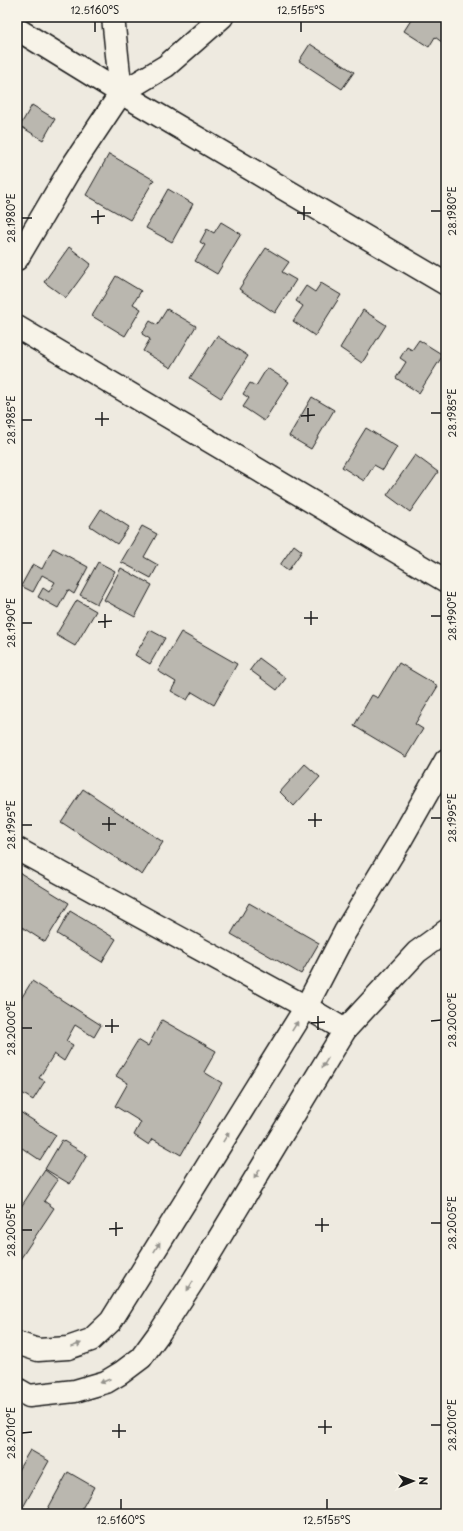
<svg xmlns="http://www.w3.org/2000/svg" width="463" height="1531" font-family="'Playpen Sans',sans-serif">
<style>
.building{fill:#bab7af;stroke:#1c1c1c}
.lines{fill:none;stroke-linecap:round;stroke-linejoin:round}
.minor-casing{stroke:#1c1c1c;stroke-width:25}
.minor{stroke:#f7f3e8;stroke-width:22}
.oneway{fill:#94928c}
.ticks{fill:none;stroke:#1c1c1c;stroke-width:1.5}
.neatline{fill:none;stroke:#1c1c1c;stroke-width:1.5}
.ticks-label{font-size:10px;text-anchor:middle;fill:#1c1c1c}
</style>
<rect width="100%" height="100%" fill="#eeeae0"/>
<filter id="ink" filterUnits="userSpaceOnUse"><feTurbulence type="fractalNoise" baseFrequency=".025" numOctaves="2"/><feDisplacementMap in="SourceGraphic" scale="8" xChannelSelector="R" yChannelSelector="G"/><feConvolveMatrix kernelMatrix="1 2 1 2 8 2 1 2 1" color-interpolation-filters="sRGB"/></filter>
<g filter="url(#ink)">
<g class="building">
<polygon points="413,17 418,17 421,19 423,17 438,17 446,22 446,39 443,43 435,37 429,47 404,31"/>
<polygon points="310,44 354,72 342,89 299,61"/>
<polygon points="32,105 55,119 43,140 20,126"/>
<polygon points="109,154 154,180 130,220 86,195"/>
<polygon points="168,189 193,204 172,242 146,228"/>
<polygon points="221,222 241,234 217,274 195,261 205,245 200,242 207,229 214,233"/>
<polygon points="69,247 91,264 66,298 44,282"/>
<polygon points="266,248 289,262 282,272 296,280 275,313 239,289"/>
<polygon points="116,276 141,291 133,304 141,309 125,336 92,316"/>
<polygon points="321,283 341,295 315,336 293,321 303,306 296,301 306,286 315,292"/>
<polygon points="167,309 196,326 171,368 143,351 150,339 142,334 150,321 157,325"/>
<polygon points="363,310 386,325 362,363 340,348"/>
<polygon points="217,336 248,356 221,398 190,378"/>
<polygon points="419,340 443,355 419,393 396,378 406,362 400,358 407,347 412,350"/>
<polygon points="267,368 289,382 264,421 243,407 249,398 243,394 250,383 256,386"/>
<polygon points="312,397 334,410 311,449 289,436"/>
<polygon points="366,428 397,447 383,470 374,465 364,481 342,467"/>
<polygon points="415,455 438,472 410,512 387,495"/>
<polygon points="101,509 129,527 117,544 90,526"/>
<polygon points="142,526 157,534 144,557 158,565 151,578 121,562"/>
<polygon points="294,545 302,551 288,571 280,565"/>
<polygon points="53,548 88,567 74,594 68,590 58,608 38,597 43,588 49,592 55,582 42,575 33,592 21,586 33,564 42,569"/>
<polygon points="98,562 115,571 97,604 80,595"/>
<polygon points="121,568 152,585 135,617 104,600"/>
<polygon points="77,600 96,611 75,646 56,635"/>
<polygon points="150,630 165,638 150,664 135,655"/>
<polygon points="181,632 237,664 214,705 192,692 187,700 171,691 176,682 158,671"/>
<polygon points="259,658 286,678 277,690 250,670"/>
<polygon points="399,663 438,686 415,724 423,729 406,757 354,726 372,695 378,698"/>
<polygon points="305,764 320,777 294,806 280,792"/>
<polygon points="83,789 163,842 142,875 61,822"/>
<polygon points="17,871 69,903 45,942 17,924"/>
<polygon points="249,903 319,943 301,974 231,934"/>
<polygon points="70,911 116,939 102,962 57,934"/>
<polygon points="32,981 101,1025 94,1037 75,1025 66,1041 73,1045 64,1061 54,1054 39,1078 45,1081 33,1100 17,1090 17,1005"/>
<polygon points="162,1020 216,1051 204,1072 222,1083 181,1155 153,1139 149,1145 134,1135 141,1122 115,1106 128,1083 116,1076 138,1040 148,1046"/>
<polygon points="17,1110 56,1135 40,1160 22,1148 17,1155"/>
<polygon points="62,1140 87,1155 70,1184 45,1169"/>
<polygon points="45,1170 58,1180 44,1201 54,1208 17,1264 17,1213"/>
<polygon points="30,1450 49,1461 22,1509 17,1506 17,1472"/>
<polygon points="68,1472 94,1487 79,1514 45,1514"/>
</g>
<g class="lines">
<defs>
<g id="minor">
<polyline points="113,17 121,93"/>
<polyline points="17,29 121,93 446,284"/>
<polyline points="17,259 69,171 121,93 166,66 222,17"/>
<polyline points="17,327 446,581"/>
<polyline points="17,849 306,1007 345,1030"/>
<polyline points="17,1343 38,1350 68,1348 91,1340 111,1321 306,1007 345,932 399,843 446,760"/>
<polyline points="17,1389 29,1396 75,1391 106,1382 121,1373 141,1358 160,1332 192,1283 345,1030 417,952 446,931"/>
</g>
</defs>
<use href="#minor" class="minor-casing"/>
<use href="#minor" class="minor"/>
</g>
<defs><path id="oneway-solid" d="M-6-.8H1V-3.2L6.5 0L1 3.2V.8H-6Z"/></defs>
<g class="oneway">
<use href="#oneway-solid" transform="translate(295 1026) rotate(-58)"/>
<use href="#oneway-solid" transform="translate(325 1063) rotate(122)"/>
<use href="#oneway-solid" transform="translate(226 1137) rotate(-58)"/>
<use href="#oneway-solid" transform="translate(257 1174) rotate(122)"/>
<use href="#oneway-solid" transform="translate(157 1247) rotate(-58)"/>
<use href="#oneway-solid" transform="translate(190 1286) rotate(122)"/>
<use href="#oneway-solid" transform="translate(76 1345) rotate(-21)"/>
<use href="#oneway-solid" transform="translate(105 1381) rotate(157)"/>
</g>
</g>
<path class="ticks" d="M 95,22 L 95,32M 301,22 L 301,32M 304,206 L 304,220M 98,210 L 98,224M 431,211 L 441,211M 297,213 L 311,213M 91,217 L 105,216M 22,218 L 32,218M 308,408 L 308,422M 102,412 L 102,426M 431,413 L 441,413M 301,416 L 315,415M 95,419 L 109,419M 22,420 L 32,420M 311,611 L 311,625M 105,614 L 105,628M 431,616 L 441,616M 304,618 L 318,618M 98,622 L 112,621M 22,623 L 32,623M 315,813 L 315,827M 109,817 L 109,831M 431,818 L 441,818M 308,820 L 322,820M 102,824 L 116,824M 22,825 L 32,825M 318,1016 L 318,1030M 112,1019 L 112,1033M 431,1021 L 441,1020M 311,1023 L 325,1022M 105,1026 L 119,1026M 22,1028 L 32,1028M 322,1218 L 322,1232M 116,1222 L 116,1236M 431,1223 L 441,1223M 315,1225 L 329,1225M 109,1229 L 123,1228M 22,1230 L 32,1230M 325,1420 L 325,1434M 119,1424 L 119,1438M 431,1425 L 441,1425M 318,1427 L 332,1427M 112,1431 L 126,1431M 22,1433 L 32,1432M 121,1499 L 121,1509M 327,1499 L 327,1509"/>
<rect width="463" height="1531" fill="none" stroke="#f7f3e8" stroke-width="44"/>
<g transform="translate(413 1481) rotate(89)" stroke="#f7f3e8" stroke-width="3" paint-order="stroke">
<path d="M0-3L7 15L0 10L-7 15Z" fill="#1c1c1c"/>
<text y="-6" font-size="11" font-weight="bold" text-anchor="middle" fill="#1c1c1c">N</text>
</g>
<rect x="22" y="22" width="419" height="1487" class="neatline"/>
<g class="ticks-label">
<text x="95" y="14">12.5160°S</text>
<text x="301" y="14">12.5155°S</text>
<text transform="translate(452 211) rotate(-90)" y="4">28.1980°E</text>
<text transform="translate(11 218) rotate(-90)" y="4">28.1980°E</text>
<text transform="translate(452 413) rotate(-90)" y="4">28.1985°E</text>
<text transform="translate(11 420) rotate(-90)" y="4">28.1985°E</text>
<text transform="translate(452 616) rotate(-90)" y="4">28.1990°E</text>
<text transform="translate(11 623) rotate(-90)" y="4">28.1990°E</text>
<text transform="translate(452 818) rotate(-90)" y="4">28.1995°E</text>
<text transform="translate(11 825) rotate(-90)" y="4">28.1995°E</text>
<text transform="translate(452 1020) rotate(-90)" y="4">28.2000°E</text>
<text transform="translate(11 1028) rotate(-90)" y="4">28.2000°E</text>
<text transform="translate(452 1223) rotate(-90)" y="4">28.2005°E</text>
<text transform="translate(11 1230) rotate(-90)" y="4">28.2005°E</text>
<text transform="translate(452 1425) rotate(-90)" y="4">28.2010°E</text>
<text transform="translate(11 1433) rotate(-90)" y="4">28.2010°E</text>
<text x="121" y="1524">12.5160°S</text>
<text x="327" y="1524">12.5155°S</text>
</g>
</svg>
